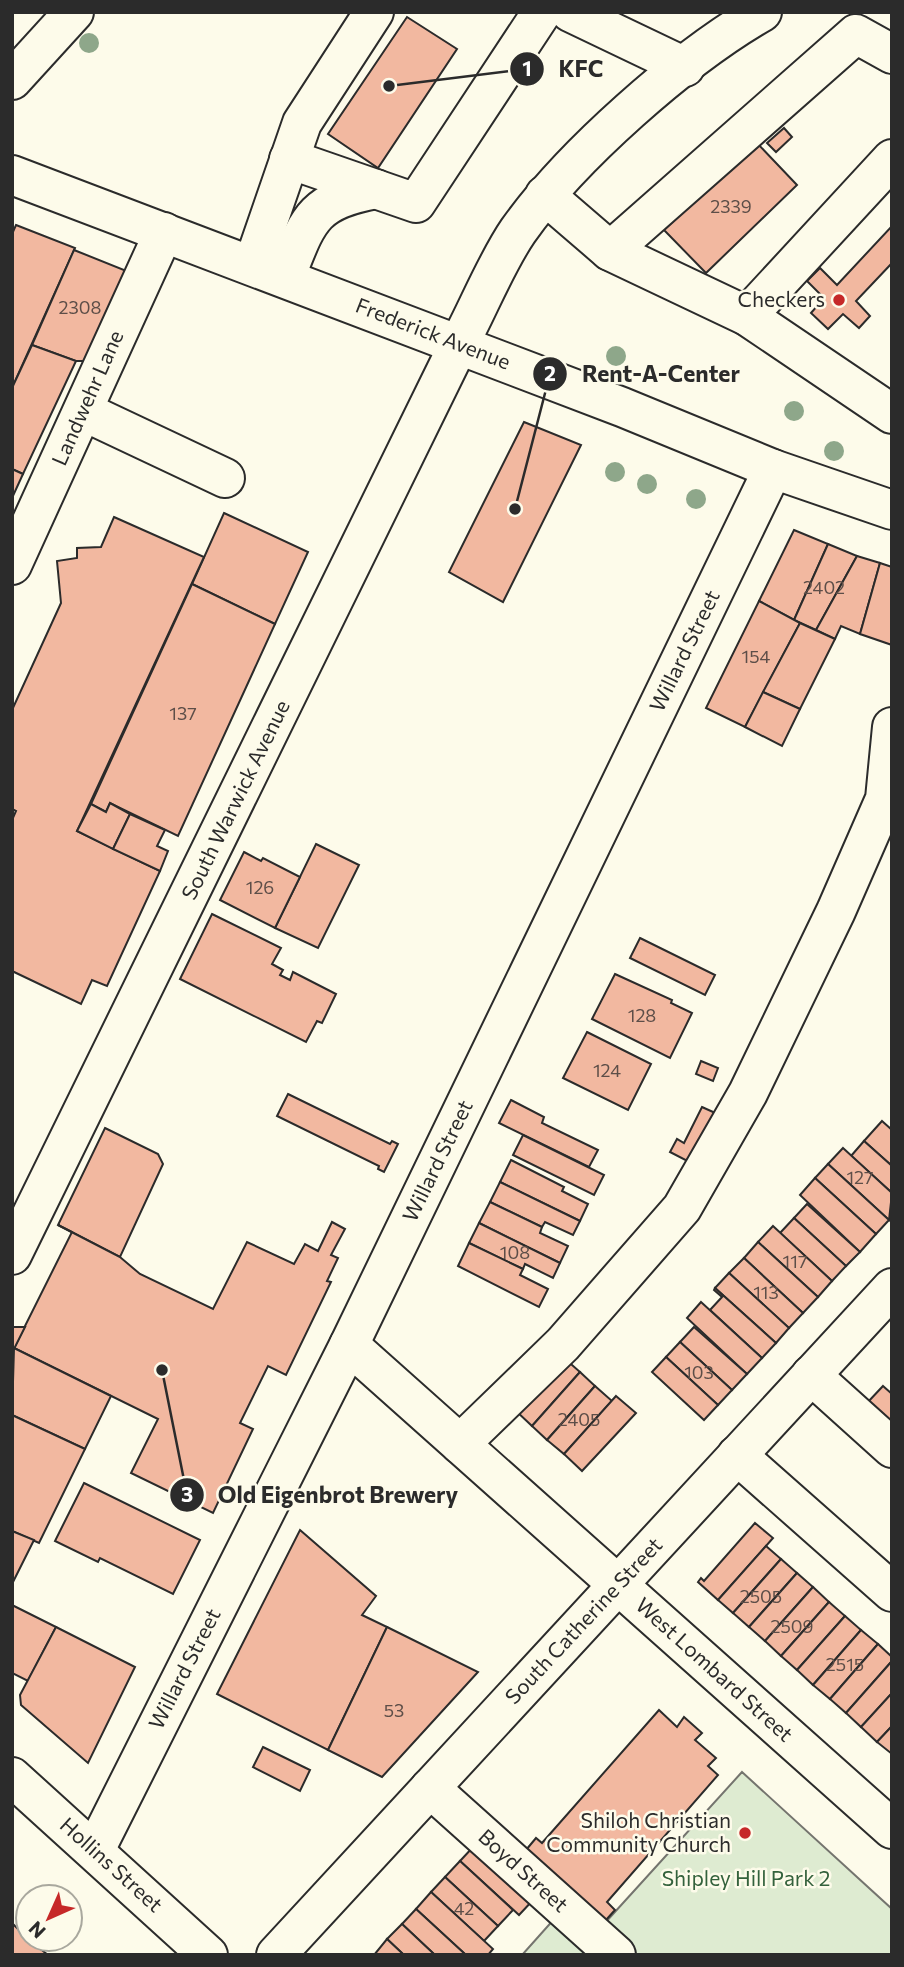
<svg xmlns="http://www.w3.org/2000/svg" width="904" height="1967" font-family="Commissioner,sans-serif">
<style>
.green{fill:#deebd1;stroke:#74746e;stroke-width:2}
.building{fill:#f2b8a0;stroke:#2b2b2b;stroke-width:2}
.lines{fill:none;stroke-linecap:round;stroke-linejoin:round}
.minor-casing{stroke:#2b2b2b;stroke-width:42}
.major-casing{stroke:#2b2b2b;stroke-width:42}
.minor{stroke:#fdfbea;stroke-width:38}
.major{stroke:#fdfbea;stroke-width:38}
.tree{fill:#8ea78a}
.poi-dot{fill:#c62828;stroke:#fdfbea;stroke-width:2.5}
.labels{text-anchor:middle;stroke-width:5;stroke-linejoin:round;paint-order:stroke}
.number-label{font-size:18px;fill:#5d4e48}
.poi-label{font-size:21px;fill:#2b2b2b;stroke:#fdfbea;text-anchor:end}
.street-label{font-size:21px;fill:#2b2b2b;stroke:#fdfbea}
.park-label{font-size:21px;fill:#34623c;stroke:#fdfbea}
.leader{fill:none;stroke:#2b2b2b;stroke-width:2.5}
.callout-dot{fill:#2b2b2b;stroke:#fdfbea;stroke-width:2.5}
.mark-label{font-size:21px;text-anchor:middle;font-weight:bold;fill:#fff}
.callout-label{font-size:23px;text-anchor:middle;font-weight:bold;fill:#2b2b2b;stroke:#fdfbea;stroke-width:5;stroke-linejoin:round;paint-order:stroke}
</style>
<rect width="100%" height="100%" fill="#fdfbea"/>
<polygon class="green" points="742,1772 892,1909 892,1955 522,1955 564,1908 594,1935"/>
<g class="building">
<polygon points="407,17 457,49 378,168 328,134"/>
<polygon points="784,128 792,137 776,152 767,143"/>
<polygon points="756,142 797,185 706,273 664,230"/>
<polygon points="16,225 75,248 12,388 12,234"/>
<polygon points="892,226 892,263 856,301 870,316 859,328 843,314 828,329 811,313 824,298 807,281 820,268 837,285"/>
<polygon points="74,250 129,272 91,361 76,361 32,345"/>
<polygon points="32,345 76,361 23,474 12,469 12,388"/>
<polygon points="524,422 581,445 503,602 449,572"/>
<polygon points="12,469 23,474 12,498"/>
<polygon points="224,513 308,552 275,624 192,584"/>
<polygon points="114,517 204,557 77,831 160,871 107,986 92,980 81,1004 12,971 12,820 16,811 12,809 12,710 61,603 57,561 77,558 77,548 101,547"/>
<polygon points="794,530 828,544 794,620 759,601"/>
<polygon points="828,544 857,556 816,630 794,620"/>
<polygon points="857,556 880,563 860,634 841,626 835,639 816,630"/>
<polygon points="880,563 892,567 892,645 860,634"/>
<polygon points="192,584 275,624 178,836 110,803 106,812 91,804"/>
<polygon points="759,601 800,623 745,727 706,708"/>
<polygon points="800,623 835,639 800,709 763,692"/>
<polygon points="763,692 800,709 782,746 745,727"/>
<polygon points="110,803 130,814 113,849 77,831 91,804 106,812"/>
<polygon points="130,814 165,830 157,846 168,851 160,871 113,849"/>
<polygon points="316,844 359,865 318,948 275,928"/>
<polygon points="244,852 261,861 263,858 300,877 275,928 220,900"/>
<polygon points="212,914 281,948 272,964 283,970 280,975 290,980 293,972 336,994 322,1023 317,1021 306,1042 180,979"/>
<polygon points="640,938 715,975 705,995 630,958"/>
<polygon points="615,974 672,1000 671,1003 692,1013 670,1058 592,1019"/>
<polygon points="587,1032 651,1064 628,1110 563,1078"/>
<polygon points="701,1061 718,1068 713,1081 696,1074"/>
<polygon points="288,1094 390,1144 392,1141 398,1144 384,1172 378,1169 379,1166 277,1116"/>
<polygon points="511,1100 544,1117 542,1123 598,1150 589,1167 499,1123"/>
<polygon points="702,1107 722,1116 697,1166 670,1152 677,1139 684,1143"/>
<polygon points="882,1121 892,1130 892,1166 864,1141"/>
<polygon points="105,1128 158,1154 163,1164 120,1257 58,1225"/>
<polygon points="523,1135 604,1175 594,1195 513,1155"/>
<polygon points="864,1141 892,1166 892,1193 851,1156"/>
<polygon points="843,1148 892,1193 889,1220 828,1164"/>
<polygon points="511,1160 564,1187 562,1191 588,1204 580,1221 500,1182"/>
<polygon points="828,1164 889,1220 876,1234 815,1178"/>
<polygon points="815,1178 876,1234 860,1252 800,1195"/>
<polygon points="500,1182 580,1221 573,1235 545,1222 542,1227 490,1202"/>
<polygon points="490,1202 542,1227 540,1233 568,1246 560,1263 479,1223"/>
<polygon points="807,1204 860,1252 846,1266 794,1218"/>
<polygon points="794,1218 846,1266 832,1281 780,1233"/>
<polygon points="332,1222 345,1229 331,1255 338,1258 327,1281 331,1282 286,1375 268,1366 240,1423 253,1429 213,1513 131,1473 158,1419 14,1348 72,1232 58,1225 120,1257 140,1274 213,1309 247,1242 294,1264 305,1244 318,1251"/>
<polygon points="479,1223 560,1263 553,1278 525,1264 523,1269 469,1243"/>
<polygon points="773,1226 832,1281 818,1297 758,1242"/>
<polygon points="758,1242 818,1297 803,1313 744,1258"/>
<polygon points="469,1243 523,1269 520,1275 548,1289 539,1307 458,1266"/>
<polygon points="744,1258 803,1313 789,1328 729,1273"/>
<polygon points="729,1273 789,1328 776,1343 715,1288"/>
<polygon points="715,1288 776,1343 762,1358 710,1310 722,1297 714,1290"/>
<polygon points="701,1302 762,1358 747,1374 687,1318"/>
<polygon points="12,1327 25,1327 12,1353"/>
<polygon points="694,1327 747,1374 732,1390 680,1342"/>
<polygon points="680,1342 732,1390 718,1405 666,1357"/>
<polygon points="14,1348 111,1396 85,1449 12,1415"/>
<polygon points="563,1357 580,1372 532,1426 515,1410"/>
<polygon points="666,1357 718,1405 704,1420 652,1372"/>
<polygon points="580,1372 595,1386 547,1440 532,1426"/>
<polygon points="595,1386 612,1401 564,1454 547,1440"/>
<polygon points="883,1386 892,1394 892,1426 867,1403"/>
<polygon points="616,1396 636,1413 582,1471 564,1454"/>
<polygon points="12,1415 85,1449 39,1543 12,1531"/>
<polygon points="84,1483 200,1540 173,1594 100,1558 98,1562 55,1541"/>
<polygon points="755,1523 773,1538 718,1600 698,1582 701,1578 704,1581"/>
<polygon points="300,1530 376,1596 362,1615 387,1627 328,1750 217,1694"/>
<polygon points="12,1531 34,1540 12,1584"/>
<polygon points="766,1546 781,1559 733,1613 718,1600"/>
<polygon points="781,1559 797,1573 749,1627 733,1613"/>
<polygon points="797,1573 813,1587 765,1641 749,1627"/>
<polygon points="813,1587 829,1602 781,1656 765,1641"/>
<polygon points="829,1602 845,1616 797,1670 781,1656"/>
<polygon points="12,1605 56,1627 28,1681 12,1673"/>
<polygon points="845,1616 861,1630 813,1685 797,1670"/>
<polygon points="56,1627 135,1667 88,1763 21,1705 20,1695"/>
<polygon points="387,1627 478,1672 382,1777 328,1750"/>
<polygon points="861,1630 878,1644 830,1699 813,1685"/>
<polygon points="878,1644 892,1657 892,1661 846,1713 830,1699"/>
<polygon points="892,1661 892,1693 861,1727 846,1713"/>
<polygon points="892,1693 892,1726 877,1742 861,1727"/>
<polygon points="659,1710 677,1727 684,1717 702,1733 695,1740 716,1758 708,1766 718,1775 607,1902 615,1910 606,1920 526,1850 536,1838 542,1843"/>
<polygon points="892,1726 892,1754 877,1742"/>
<polygon points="263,1747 310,1770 300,1791 253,1767"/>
<polygon points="475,1845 534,1899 519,1915 460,1861"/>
<polygon points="460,1861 513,1910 498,1926 445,1877"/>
<polygon points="445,1877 498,1926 484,1941 431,1892"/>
<polygon points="431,1892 493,1949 488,1955 466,1955 416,1909"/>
<polygon points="416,1909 466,1955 435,1955 402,1924"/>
<polygon points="12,1923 28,1939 48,1955 12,1955"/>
<polygon points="402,1924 435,1955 404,1955 387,1939"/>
<polygon points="387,1939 404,1955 374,1955"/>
</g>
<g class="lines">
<defs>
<g id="minor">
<polyline points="570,12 685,67"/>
<polyline points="12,80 74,12"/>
<polyline points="289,159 416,203 542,12"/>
<polyline points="545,195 610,251 747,316 892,414"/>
<polyline points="610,251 856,34 892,54"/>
<polyline points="253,265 302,123 374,12"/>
<path d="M 285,278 C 308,220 311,201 376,189"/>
<polyline points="747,316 892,159"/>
<polyline points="83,411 225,478"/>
<polyline points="12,565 164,232"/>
<path d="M 12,1255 L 459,344 C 478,309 496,263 518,231 C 571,156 682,58 762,12"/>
<polyline points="349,1345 892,1829"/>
<polyline points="811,1375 892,1448"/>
<polyline points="460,1444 563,1344 682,1208 748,1093 836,911 885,799 892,727"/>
<polyline points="737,1455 892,1592"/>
<polyline points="12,1777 208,1955"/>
<polyline points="430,1788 616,1955"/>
<polyline points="95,1850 349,1345 773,469"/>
<polyline points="276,1955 892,1288"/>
</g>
<polyline id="major" points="12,175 622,407 773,469 892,510"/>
</defs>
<use href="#minor" class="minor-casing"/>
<use href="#major" class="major-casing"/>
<use href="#minor" class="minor"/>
<use href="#major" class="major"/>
</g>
<g class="tree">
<circle cx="89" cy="43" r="10"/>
<circle cx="616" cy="356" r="10"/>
<circle cx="794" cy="411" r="10"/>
<circle cx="834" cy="451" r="10"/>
<circle cx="615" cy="472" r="10"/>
<circle cx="647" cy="484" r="10"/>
<circle cx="696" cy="499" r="10"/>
</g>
<g class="poi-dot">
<circle cx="839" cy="300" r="7"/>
<circle cx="745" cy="1833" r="7"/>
</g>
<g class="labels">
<g class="number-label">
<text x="731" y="213">2339</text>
<text x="80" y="314">2308</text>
<text x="824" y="594">2402</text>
<text x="756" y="663">154</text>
<text x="183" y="720">137</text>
<text x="260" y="894">126</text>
<text x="642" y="1022">128</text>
<text x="607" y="1077">124</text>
<text x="860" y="1184">127</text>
<text x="515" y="1259">108</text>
<text x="795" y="1268">117</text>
<text x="766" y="1299">113</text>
<text x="699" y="1379">103</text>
<text x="579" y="1426">2405</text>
<text x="761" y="1603">2505</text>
<text x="792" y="1633">2509</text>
<text x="845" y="1671">2515</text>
<text x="394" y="1717">53</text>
<text x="464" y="1915">42</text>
</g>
<g class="poi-label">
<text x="825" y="307">Checkers</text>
<text x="731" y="1828">Shiloh Christian<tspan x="731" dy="24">Community Church</tspan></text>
</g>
<g class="street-label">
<text transform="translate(433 334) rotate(21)" y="7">Frederick Avenue</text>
<text transform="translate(88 398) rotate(-66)" y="7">Landwehr Lane</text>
<text transform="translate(685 651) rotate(-64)" y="7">Willard Street</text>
<text transform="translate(236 800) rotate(-64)" y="7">South Warwick Avenue</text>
<text transform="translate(438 1161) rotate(-64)" y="7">Willard Street</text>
<text transform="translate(584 1621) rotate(-47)" y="7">South Catherine Street</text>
<text transform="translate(185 1669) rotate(-63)" y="7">Willard Street</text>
<text transform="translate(714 1670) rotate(42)" y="7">West Lombard Street</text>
<text transform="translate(111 1865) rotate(42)" y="7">Hollins Street</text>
<text transform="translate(523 1871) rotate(42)" y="7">Boyd Street</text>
</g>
<g class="park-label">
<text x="746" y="1886">Shipley Hill Park 2</text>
</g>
</g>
<path class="leader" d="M389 86L527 69M515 509L550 374M162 1370L187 1495"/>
<g class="callout-dot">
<circle cx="389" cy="86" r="7"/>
<circle cx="515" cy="509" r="7"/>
<circle cx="162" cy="1370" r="7"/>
<circle cx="527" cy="69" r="18"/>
<circle cx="550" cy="374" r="18"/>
<circle cx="187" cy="1495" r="18"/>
</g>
<g class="mark-label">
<text x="527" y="76">1</text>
<text x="550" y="381">2</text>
<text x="187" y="1502">3</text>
</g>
<g class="callout-label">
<text x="581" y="77">KFC</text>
<text x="661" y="382">Rent-A-Center</text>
<text x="338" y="1503">Old Eigenbrot Brewery</text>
</g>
<rect width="904" height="1967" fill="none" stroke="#2b2b2b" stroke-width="28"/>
<g transform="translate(49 1918) rotate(225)"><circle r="33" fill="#fdfbea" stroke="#a9a89e" stroke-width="2"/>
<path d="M0-5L12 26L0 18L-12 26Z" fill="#c62828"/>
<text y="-10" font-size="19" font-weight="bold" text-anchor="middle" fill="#2b2b2b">N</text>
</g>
</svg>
